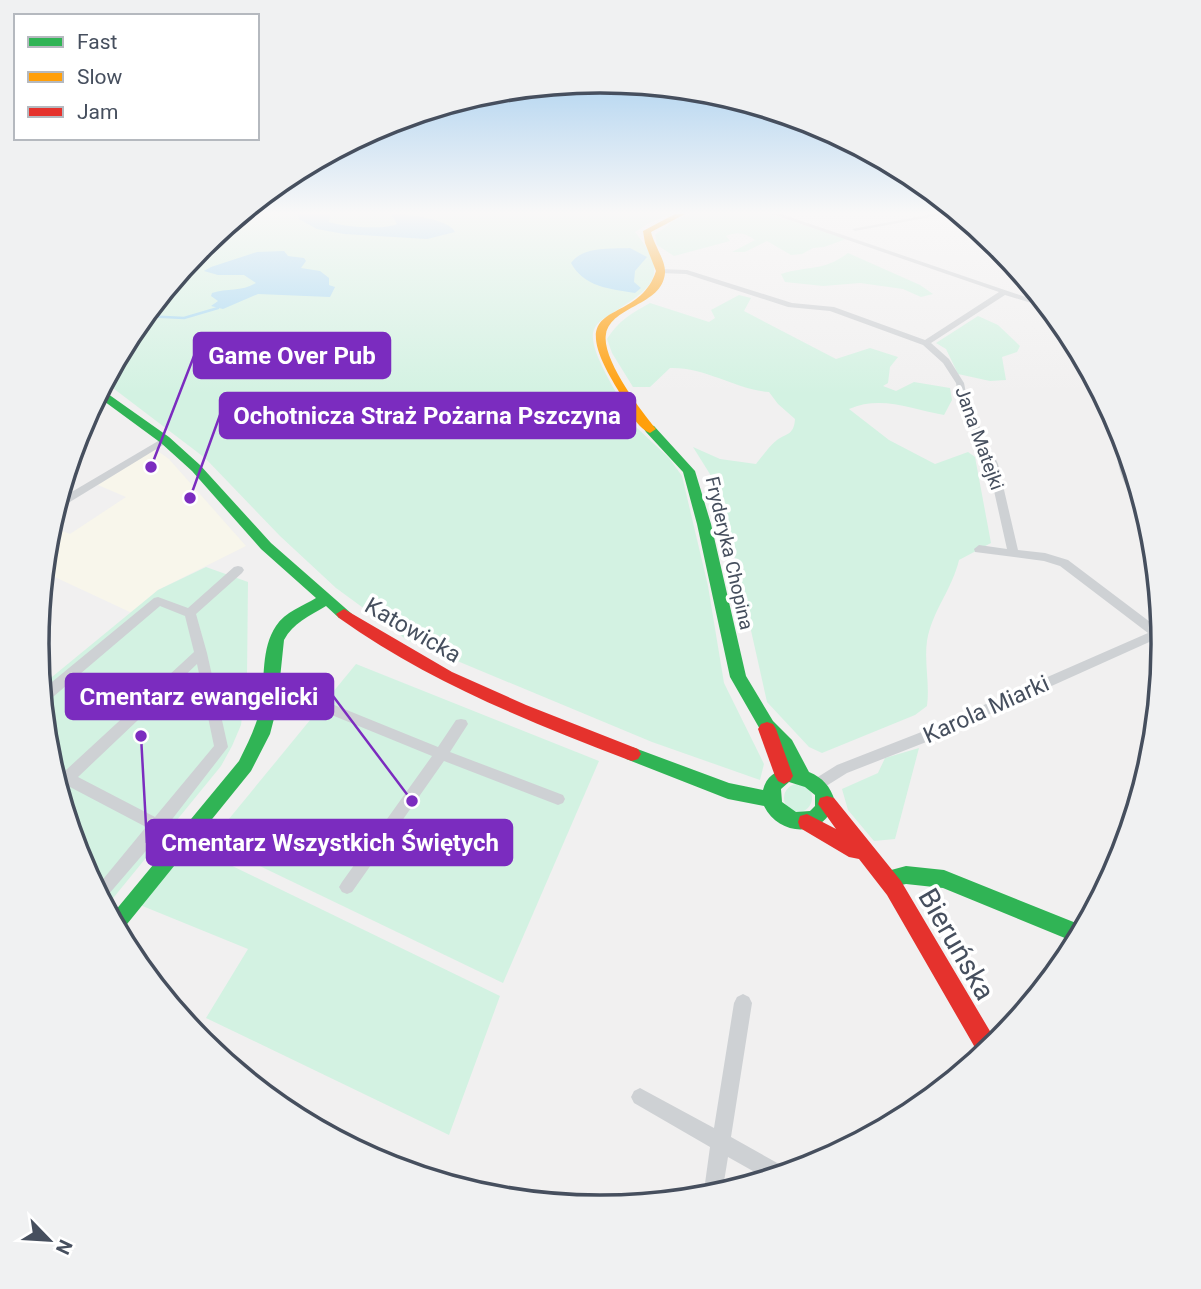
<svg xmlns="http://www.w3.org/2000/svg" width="1201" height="1289" font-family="Roboto,sans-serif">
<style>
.commercial{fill:#f8f6eb}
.green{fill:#d3f2e2}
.water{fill:#a5d8f2}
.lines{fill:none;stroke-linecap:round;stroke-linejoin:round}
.stream{stroke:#a5d8f2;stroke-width:2.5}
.street{fill:#ced1d4;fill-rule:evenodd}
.fast{fill:#30b455;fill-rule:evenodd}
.slow{fill:#ff9f0a;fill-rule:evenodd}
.jam{fill:#e5322d;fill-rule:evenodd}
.labels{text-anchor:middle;stroke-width:7;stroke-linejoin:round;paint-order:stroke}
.far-street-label{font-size:19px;fill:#464f5e;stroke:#fff}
.street-label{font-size:23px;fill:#464f5e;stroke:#fff}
.near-street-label{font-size:28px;fill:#464f5e;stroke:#fff}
.rim{fill:none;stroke:#464f5e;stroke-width:3.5}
.leader{fill:none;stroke:#7b2cbf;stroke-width:2.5}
.callout-dot{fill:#7b2cbf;stroke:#fff;stroke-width:2.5}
.callout{fill:#7b2cbf;stroke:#7b2cbf;stroke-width:2.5}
.callout-label{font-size:24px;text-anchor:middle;font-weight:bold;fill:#fff}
</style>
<rect width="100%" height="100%" fill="#f1f0f0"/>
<polygon class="commercial" points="155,449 169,459 246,546 158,590 132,613 44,572 50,526 70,534 126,497 98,485"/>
<g class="green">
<path d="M 241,214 L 672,214 L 651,222 L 635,232 C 672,277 651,288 611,314 C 603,319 595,323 593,333 C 590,354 620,397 630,417 L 615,423 L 636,427 L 669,458 L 682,476 L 708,586 L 724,683 L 764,764 L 760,780 L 652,742 L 407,640 L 336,588 L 280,536 L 205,458 L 105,382 L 132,331 L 202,246 Z"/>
<path d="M 691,214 L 770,214 L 846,239 L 824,247 L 813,248 L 802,254 L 791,255 L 767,241 L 745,252 L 732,252 L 755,240 C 746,233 737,231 726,236 L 730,241 L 674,256 L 657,245 L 655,235 L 673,221 Z"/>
<path d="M 848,253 L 920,285 L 933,294 L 921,297 L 903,289 L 860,283 L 823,286 L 785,282 L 781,274 C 809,265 823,272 848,253 Z"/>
<path d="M 739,295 L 751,298 L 744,311 L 836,359 L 870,348 L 898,357 L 890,367 L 888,383 L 883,386 L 896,391 L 914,382 L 950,388 L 952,400 L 944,415 C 911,409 881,395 849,409 L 889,440 L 935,464 L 968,452 L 975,457 L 991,543 L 959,560 C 952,590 932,611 927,641 C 924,662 930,684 927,706 L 915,715 L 822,753 L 809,747 L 767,702 L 728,528 L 713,479 L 693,447 L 720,459 L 756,464 C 762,457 769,446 777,440 C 787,433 794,435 795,419 L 778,404 L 769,392 C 734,389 706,367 670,368 L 650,387 L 633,387 L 612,353 L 607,339 C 618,321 632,313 650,303 L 709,322 L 715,318 L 711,310 Z"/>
<polygon points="978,316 998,325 1020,346 1017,352 1002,357 1006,380 990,381 958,374 946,349 936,343"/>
<polygon points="206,567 248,582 247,679 241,725 232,746 221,766 105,908 80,860 48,754 41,686 158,590"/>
<polygon points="356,664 599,761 503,983 210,842"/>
<polygon points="919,748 895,839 874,841 848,810 842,789 878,773 885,758"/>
<circle cx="798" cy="798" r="14"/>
<polygon points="191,846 500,996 449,1135 206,1018 248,949 140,905"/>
</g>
<g class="water">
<path d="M 298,214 L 330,214 L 329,222 C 342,227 386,230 397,224 L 391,214 C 405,214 450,219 455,232 L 427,239 L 344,234 L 317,229 L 299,219 Z"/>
<path d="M 630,248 L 647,257 L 635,271 L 634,282 L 641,288 L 635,293 C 610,289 584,287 571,263 C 583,246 611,249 630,248 Z"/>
<path d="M 284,251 L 288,256 L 304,258 L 306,261 L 301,268 L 320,271 L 329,278 L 329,285 L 335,287 L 330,297 L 258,294 L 223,309 L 211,306 L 218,301 L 211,296 L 212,293 C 227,288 241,292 256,283 L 244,275 L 218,275 L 204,271 L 211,267 L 257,252 Z"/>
</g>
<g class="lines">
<polyline class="stream" points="144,316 184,318 218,308"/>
<g class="street">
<polygon points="772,214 781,214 1046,304 1051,309 1005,295 931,343 949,359 964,383 968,403 998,464 1018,550 1045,553 1068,560 1158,628 1162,627 1164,639 1156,639 934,739 847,773 823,788 818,790 813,788 811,784 813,780 837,765 924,731 1148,633 1060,566 1044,561 975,552 974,549 979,545 1007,549 988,464 960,403 956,383 943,363 923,345 830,311 788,307 686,274 660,273 656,271 660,269 687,270 792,303 834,307 925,340 999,292"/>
<polygon points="933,214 947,214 855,231 852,229"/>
<path d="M 1122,429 L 1128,468 L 1139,488 L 1144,502 C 1120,493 1114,454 1117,432 Z"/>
<polygon points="165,437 170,440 168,442 60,508 55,509 58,500"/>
<path d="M 238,566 L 242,567 L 244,570 L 242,573 L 196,614 L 207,653 L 228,747 L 163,831 L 102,902 L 95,889 L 146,827 L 68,786 L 59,793 L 51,766 L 65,771 L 194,652 L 185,616 L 160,606 L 47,702 L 43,703 L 41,691 L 154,598 L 158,597 L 188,608 L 234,567 ZM 197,664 L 214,746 L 155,817 L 78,777 Z"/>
<polygon points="322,700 438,747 456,720 461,719 466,720 468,724 450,752 563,795 565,799 563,803 558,805 444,761 352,892 347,894 342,892 339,887 342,882 432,756 317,709 315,705 317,701"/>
<polygon points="743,994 749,997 752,1003 731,1137 788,1169 790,1173 769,1180 728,1157 722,1194 703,1198 710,1147 634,1103 631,1097 634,1091 640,1088 714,1128 734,1003 737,997"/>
</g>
<g class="fast">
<path d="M 101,389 L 169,437 L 200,465 L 271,543 L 352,614 L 349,618 L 339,618 L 326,606 C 309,616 293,623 284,640 L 277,707 L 270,734 L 251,771 L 119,934 L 110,917 L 239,761 C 248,743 257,725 261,705 C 265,679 261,648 276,626 C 285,612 303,606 316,598 L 261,549 L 192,471 L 161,443 L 97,396 Z"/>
<path d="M 650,425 L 654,426 L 695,471 L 711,524 L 746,676 L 773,721 L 792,740 L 809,772 C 823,778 830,786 835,801 C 826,838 780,838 764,806 L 728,799 L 626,759 L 623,754 L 626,749 L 632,747 L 729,783 L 763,790 C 766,777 776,770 788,768 L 780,750 L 761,731 L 730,677 L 697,524 L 683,472 L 646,432 L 644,429 ZM 789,782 L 805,787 L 815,795 L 815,806 L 810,811 L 796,812 L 782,802 L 781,789 Z"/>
<polygon points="906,866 944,870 1086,927 1077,943 943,888 906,884 887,888 880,885 877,879 880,873"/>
</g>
<path class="slow" d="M 675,214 L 685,214 L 651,232 C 654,245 666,261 665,273 C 662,306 612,305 606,334 C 601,358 641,411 656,429 L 650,433 C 635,427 626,404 618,390 C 558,293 637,330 656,271 L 645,243 L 643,231 Z"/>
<g class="jam">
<path d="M 344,609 L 452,672 L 526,705 L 638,749 L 641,754 L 638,759 L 632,761 L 626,759 C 525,720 427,681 339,618 L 336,614 Z"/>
<polygon points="767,722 773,724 776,729 793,776 790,781 784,784 778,781 775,776 758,729 761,724"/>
<polygon points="827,796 834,798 901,881 997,1043 981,1058 887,895 859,859 849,857 800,828 798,822 800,816 807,814 836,829 818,804 820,798"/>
</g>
</g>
<linearGradient id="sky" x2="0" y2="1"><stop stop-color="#8dc2ec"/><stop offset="0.54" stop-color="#f9f8f8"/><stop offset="1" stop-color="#f9f8f8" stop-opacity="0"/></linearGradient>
<rect width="1201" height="394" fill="url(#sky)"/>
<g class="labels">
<g class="far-street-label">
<text transform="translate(980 438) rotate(70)" y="7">Jana Matejki</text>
<text transform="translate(730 553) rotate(77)" y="7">Fryderyka Chopina</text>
</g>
<g class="street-label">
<text transform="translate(413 630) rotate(30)" y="8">Katowicka</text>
<text transform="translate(986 709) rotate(-24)" y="8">Karola Miarki</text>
</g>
<g class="near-street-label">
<text transform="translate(957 944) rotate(60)" y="10">Bieruńska</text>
</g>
</g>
<path d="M0 0H1201V1289H0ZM49 644a551 551 0 1 1 1102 0a551 551 0 1 1-1102 0Z" fill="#f0f1f2" fill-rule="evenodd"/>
<path class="rim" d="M49 644a551 551 0 1 1 1102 0a551 551 0 1 1-1102 0Z"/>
<path class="leader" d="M151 467L194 356M190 498L220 415M412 801L333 696M141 736L147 843"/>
<g class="callout-dot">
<circle cx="151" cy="467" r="7"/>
<circle cx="190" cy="498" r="7"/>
<circle cx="412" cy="801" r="7"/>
<circle cx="141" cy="736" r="7"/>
</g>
<g class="callout">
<rect x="194" y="333" width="196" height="45" rx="7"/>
<rect x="220" y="393" width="415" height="45" rx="7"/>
<rect x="66" y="674" width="267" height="45" rx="7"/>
<rect x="147" y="820" width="365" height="45" rx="7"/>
</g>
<g class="callout-label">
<text x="292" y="364">Game Over Pub</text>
<text x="427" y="424">Ochotnicza Straż Pożarna Pszczyna</text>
<text x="199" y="705">Cmentarz ewangelicki</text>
<text x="330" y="851">Cmentarz Wszystkich Świętych</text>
</g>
<rect x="14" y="14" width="245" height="126" fill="#ffffff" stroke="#b5b9bf" stroke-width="2"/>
<rect x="28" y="37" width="35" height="10" fill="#30b455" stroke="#b5b9bf" stroke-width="2"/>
<text x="77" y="49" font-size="21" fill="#464f5e">Fast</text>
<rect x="28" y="72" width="35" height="10" fill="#ff9f0a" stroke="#b5b9bf" stroke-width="2"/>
<text x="77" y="84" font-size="21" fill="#464f5e">Slow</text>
<rect x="28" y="107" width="35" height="10" fill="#e5322d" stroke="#b5b9bf" stroke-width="2"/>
<text x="77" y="119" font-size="21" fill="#464f5e">Jam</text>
<g transform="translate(49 1240) rotate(115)" stroke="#ffffff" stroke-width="5" paint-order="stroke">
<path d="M0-5L12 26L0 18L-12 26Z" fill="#464f5e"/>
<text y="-10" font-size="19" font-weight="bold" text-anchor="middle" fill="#464f5e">N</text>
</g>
</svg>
